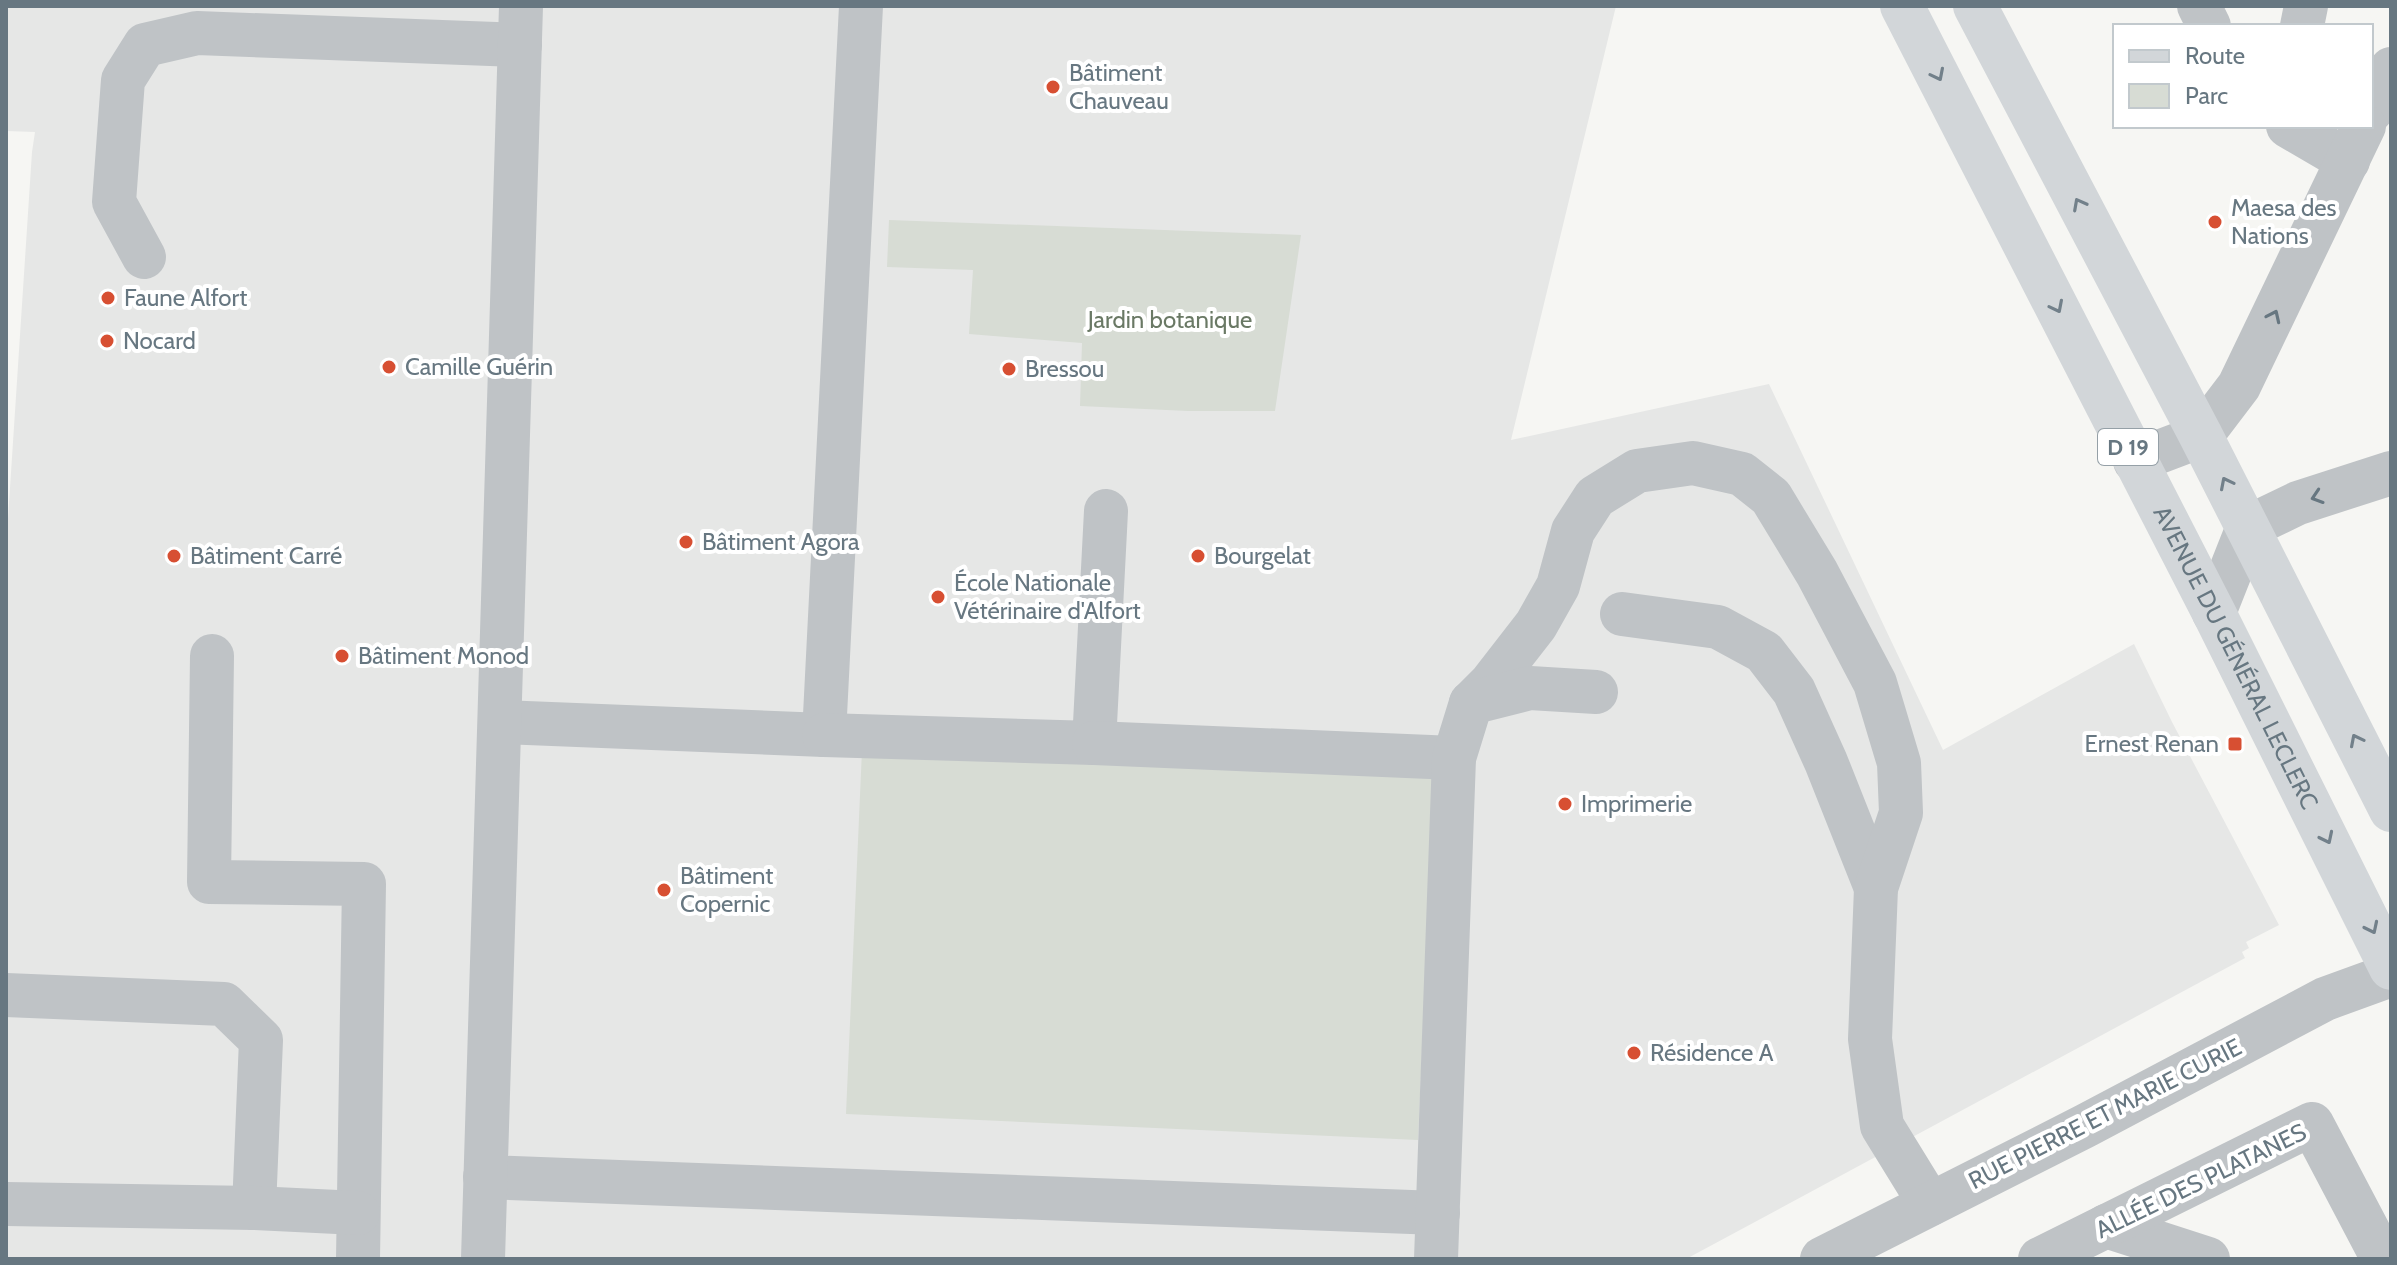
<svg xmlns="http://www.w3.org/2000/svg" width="2397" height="1265" font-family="Cabin,sans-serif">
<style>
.built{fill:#e6e7e6}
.green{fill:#d7dcd4}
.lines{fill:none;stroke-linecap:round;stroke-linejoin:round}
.minor{stroke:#bfc3c6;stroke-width:44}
.major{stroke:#d2d6d9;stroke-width:44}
.oneway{stroke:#72808a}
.oneway2{stroke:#677781}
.poi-dot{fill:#d74f32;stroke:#fff;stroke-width:3}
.labels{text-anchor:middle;stroke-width:8;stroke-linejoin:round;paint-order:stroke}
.shield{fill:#fff;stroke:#95a0a7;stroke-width:2}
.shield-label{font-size:22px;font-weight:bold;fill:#677781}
.poi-label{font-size:24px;fill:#677781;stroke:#fff;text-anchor:start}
.park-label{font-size:24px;fill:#6a7965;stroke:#fff}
.street-label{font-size:24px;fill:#677781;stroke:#fff}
</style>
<rect width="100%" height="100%" fill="#f6f6f3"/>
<polygon class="built" points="6,6 1616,6 1511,440 1769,384 1943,750 2134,644 2172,722 2279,925 2246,942 2249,948 2242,952 2245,958 1686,1259 6,1259 6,549 32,152 35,132 6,131"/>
<g class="green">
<polygon points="889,220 1301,235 1275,411 1188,411 1080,406 1082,343 969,334 973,270 887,267"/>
<polygon points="862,750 1434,777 1418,1140 846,1114"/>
</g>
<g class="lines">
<g class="minor">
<polyline points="2199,6 2209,26"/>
<polyline points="2302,26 2306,6"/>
<polyline points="2371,111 2391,69"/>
<polyline points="2288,126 2348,161"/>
<polyline points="144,257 114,202 123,80 145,45 197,33 520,45"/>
<polyline points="2135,461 2201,436 2239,386 2364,126"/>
<polyline points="2214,613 2248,527 2298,503 2391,473"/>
<polyline points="1622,614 1718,627 1764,652 1794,691 1826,762 1876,888"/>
<polyline points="212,656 209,882 364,884 358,1259"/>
<polyline points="1471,703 1491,683 1536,625 1558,586 1573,531 1595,497 1637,471 1693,463 1742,474 1771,497 1817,573 1875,683 1899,763 1901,813 1876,888 1870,1039 1882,1126 1930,1204"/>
<polyline points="500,722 824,735 861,6"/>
<polyline points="824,735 1094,743 1106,511"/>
<polyline points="1094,743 1454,758"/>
<polyline points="6,995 224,1004 261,1040 254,1208"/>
<polyline points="485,1177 1438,1213"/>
<polyline points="6,1204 254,1208 358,1213"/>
<polyline points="2106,1226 2208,1259"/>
<polyline points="483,1259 521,6"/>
<polyline points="1436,1259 1454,758 1471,703 1530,688 1596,692"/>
<polyline points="1822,1259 2085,1126 2325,999 2391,975"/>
<polyline points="2040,1259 2312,1124 2383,1259"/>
</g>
<g class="major">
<path id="s1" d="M 1902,6 L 2214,613 L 2391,968"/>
<polyline points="1975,6 2201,436 2391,810"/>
</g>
</g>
<defs><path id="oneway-chevron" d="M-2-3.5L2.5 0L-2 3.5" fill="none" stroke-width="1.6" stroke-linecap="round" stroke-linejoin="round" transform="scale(2)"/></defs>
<g class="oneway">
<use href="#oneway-chevron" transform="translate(1938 75) rotate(63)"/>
<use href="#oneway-chevron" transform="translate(2079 204) rotate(-118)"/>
<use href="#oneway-chevron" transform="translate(2057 307) rotate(63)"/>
<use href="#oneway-chevron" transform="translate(2226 483) rotate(-117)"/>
<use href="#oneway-chevron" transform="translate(2356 740) rotate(-117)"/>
<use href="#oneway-chevron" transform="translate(2327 838) rotate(64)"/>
<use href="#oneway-chevron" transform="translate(2372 928) rotate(64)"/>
</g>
<g class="oneway2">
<use href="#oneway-chevron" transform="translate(2274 316) rotate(-65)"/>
<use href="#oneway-chevron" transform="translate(2317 497) rotate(162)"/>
</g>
<g class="poi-dot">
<circle cx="1053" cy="87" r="8"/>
<circle cx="2215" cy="222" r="8"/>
<circle cx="108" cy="298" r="8"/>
<circle cx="107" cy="341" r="8"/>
<circle cx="389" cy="367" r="8"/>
<circle cx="1009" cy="369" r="8"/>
<circle cx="686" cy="542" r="8"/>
<circle cx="174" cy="556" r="8"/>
<circle cx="1198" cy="556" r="8"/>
<circle cx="938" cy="597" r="8"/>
<circle cx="342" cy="656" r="8"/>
<rect x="2227" y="736" width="16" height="16" rx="4"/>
<circle cx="1565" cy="804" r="8"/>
<circle cx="664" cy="890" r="8"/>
<circle cx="1634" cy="1053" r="8"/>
</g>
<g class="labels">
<rect class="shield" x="2098" y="429" width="60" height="36" rx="6"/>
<g class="shield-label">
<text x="2128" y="455">D 19</text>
</g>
<g class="poi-label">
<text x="1069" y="81">Bâtiment<tspan x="1069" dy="28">Chauveau</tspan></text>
<text x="2231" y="216">Maesa des<tspan x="2231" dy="28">Nations</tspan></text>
<text x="124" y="306">Faune Alfort</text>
<text x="123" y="349">Nocard</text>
<text x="405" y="375">Camille Guérin</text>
<text x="1025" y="377">Bressou</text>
<text x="702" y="550">Bâtiment Agora</text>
<text x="190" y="564">Bâtiment Carré</text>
<text x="1214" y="564">Bourgelat</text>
<text x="954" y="591">École Nationale<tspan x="954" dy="28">Vétérinaire d'Alfort</tspan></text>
<text x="358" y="664">Bâtiment Monod</text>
<text x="2219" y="752" text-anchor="end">Ernest Renan</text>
<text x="1581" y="812">Imprimerie</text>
<text x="680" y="884">Bâtiment<tspan x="680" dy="28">Copernic</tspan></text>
<text x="1650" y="1061">Résidence A</text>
</g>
<g class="park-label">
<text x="1170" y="328">Jardin botanique</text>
</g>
<g class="street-label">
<text dy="8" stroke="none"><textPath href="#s1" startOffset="732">AVENUE DU GÉNÉRAL LECLERC</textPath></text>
<text transform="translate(2105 1114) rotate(-27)" y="8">RUE PIERRE ET MARIE CURIE</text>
<text transform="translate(2201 1181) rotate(-26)" y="8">ALLÉE DES PLATANES</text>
</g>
</g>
<rect width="2397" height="1265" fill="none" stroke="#677781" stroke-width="16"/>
<rect x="2113" y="24" width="260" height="104" fill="#ffffff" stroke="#c2c9cd" stroke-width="2"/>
<rect x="2129" y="50" width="40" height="12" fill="#d2d6d9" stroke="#c2c9cd" stroke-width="2"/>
<text x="2185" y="64" font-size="24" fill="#677781">Route</text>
<rect x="2129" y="84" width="40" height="24" fill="#d7dcd4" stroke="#c2c9cd" stroke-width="2"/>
<text x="2185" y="104" font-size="24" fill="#677781">Parc</text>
</svg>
